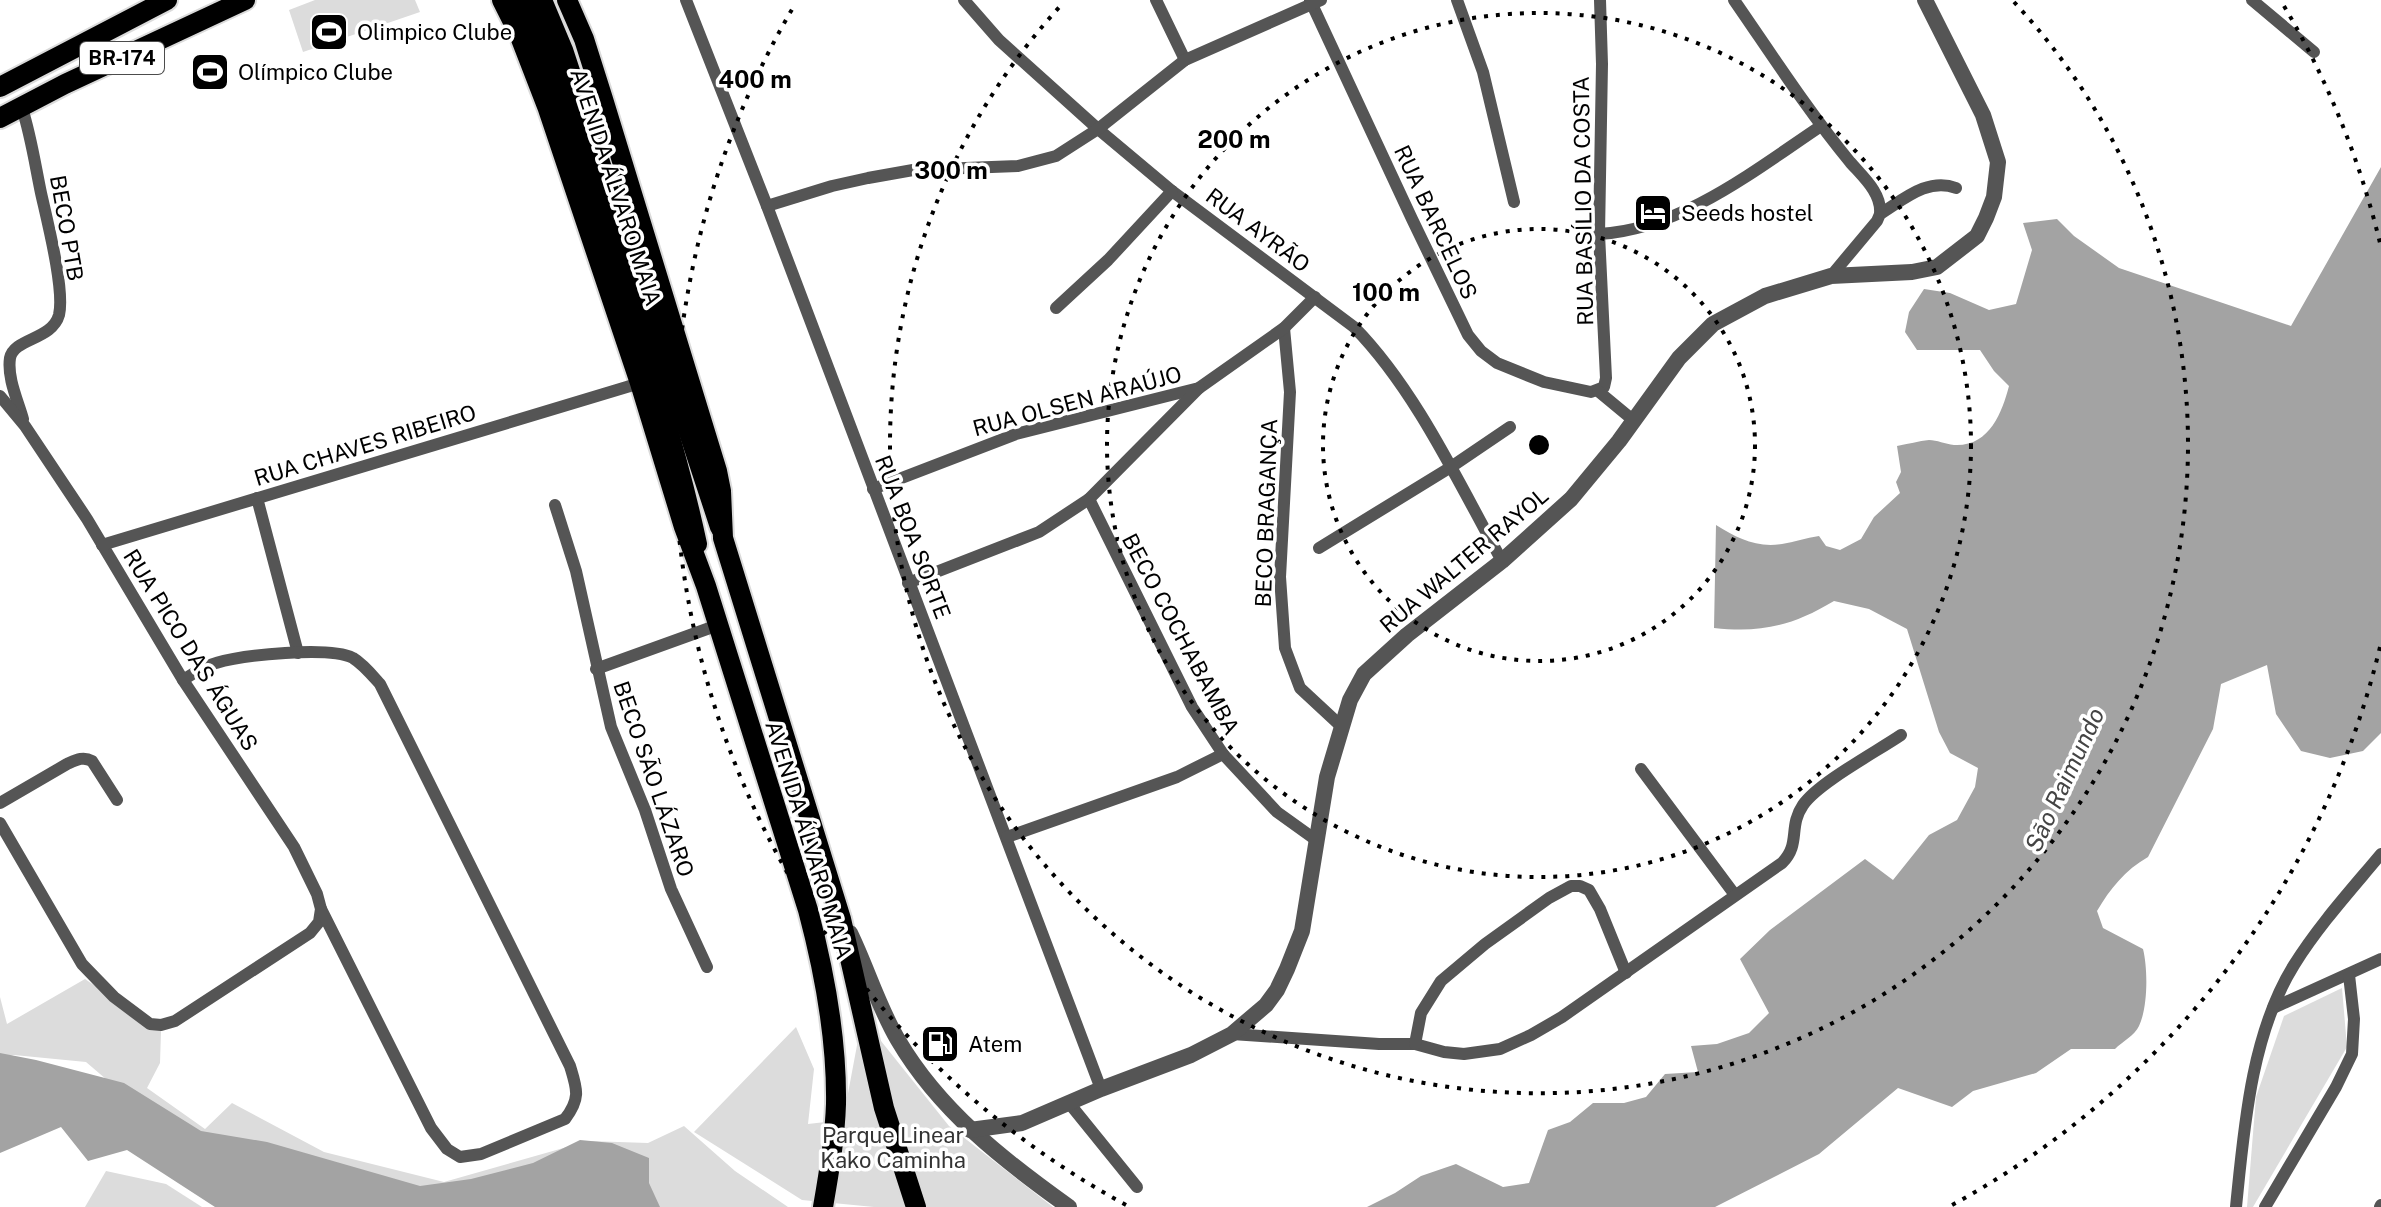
<svg xmlns="http://www.w3.org/2000/svg" width="2381" height="1207" font-family="'Public Sans',sans-serif">
<style>
.green{fill:#dcdcdc}
.water{fill:#a3a3a3}
.lines{fill:none;stroke-linecap:round;stroke-linejoin:round}
.primary-casing{stroke:#dbdbdb;stroke-width:24}
.trunk-casing{stroke:#dbdbdb;stroke-width:24}
.minor{stroke:#555;stroke-width:12}
.tertiary{stroke:#555;stroke-width:16}
.primary{stroke:#000;stroke-width:20}
.trunk{stroke:#000;stroke-width:20}
.ring{fill:none;stroke:#000;stroke-width:4;stroke-dasharray:4 8}
.labels{text-anchor:middle;stroke-width:7;stroke-linejoin:round;paint-order:stroke}
.shield{fill:#fff;stroke:#4c4c4c;stroke-width:2}
.shield-label{font-size:20px;font-weight:bold;fill:#000}
.poi-label{font-size:22px;fill:#000;stroke:#fff;text-anchor:start}
.street-label{font-size:22px;fill:#000;stroke:#fff}
.park-label{font-size:22px;fill:#333;stroke:#fff}
.water-label{font-size:24px;font-style:italic;fill:#444;stroke:#fff}
.centre{fill:#000;stroke:#fff;stroke-width:4}
.ring-label{font-size:24px;text-anchor:middle;font-weight:bold;fill:#000;stroke:#fff;stroke-width:7;stroke-linejoin:round;paint-order:stroke}
</style>
<rect width="100%" height="100%" fill="#fff"/>
<g class="green">
<polygon points="315,0 415,0 420,12 303,52 289,10"/>
<polygon points="85,979 161,1031 160,1063 147,1088 205,1129 232,1103 324,1152 444,1182 588,1141 648,1143 684,1126 735,1171 788,1207 520,1207 182,1144 86,1062 14,1055 0,1057 0,997 7,1024"/>
<polygon points="2342,988 2347,1047 2253,1207 2247,1207 2256,1097 2284,1016"/>
<polygon points="796,1027 814,1069 808,1124 843,1120 858,1040 881,1041 949,1126 1053,1207 874,1207 802,1200 694,1132"/>
<polygon points="106,1171 166,1184 202,1207 85,1207"/>
</g>
<g class="water">
<path d="M 2381,167 L 2381,733 L 2363,751 L 2330,758 L 2301,751 L 2276,714 L 2267,665 L 2221,684 L 2213,729 L 2148,857 C 2125,870 2110,889 2097,911 L 2103,928 L 2143,949 C 2148,969 2148,1007 2139,1026 C 2135,1035 2122,1042 2115,1049 L 2071,1049 L 2036,1073 L 1973,1091 L 1952,1107 L 1898,1088 L 1819,1154 L 1715,1207 L 1367,1207 L 1395,1193 L 1421,1176 L 1456,1164 L 1503,1187 L 1529,1183 L 1548,1130 L 1570,1122 L 1593,1103 L 1624,1103 L 1646,1097 L 1665,1074 L 1698,1072 L 1691,1046 L 1717,1044 L 1749,1033 L 1769,1013 L 1740,959 L 1770,930 L 1865,859 L 1893,880 L 1929,835 L 1957,820 L 1975,787 L 1978,768 L 1950,753 L 1939,732 L 1907,629 L 1869,609 L 1834,601 C 1792,626 1762,633 1714,628 L 1716,525 C 1737,538 1756,548 1782,544 C 1794,542 1806,538 1819,536 L 1826,546 L 1840,550 L 1861,539 L 1874,517 L 1900,493 L 1896,482 L 1901,472 L 1897,446 C 1908,444 1919,441 1929,440 C 1937,440 1945,444 1954,445 C 1989,447 2002,413 2009,386 L 1994,371 L 1980,350 L 1917,350 L 1905,332 L 1909,312 L 1924,289 L 1950,293 L 1989,310 L 2016,304 L 2032,250 L 2023,223 L 2057,219 L 2074,236 L 2119,268 L 2291,326 Z"/>
<polygon points="0,1053 36,1060 124,1083 201,1131 267,1142 420,1186 471,1179 533,1163 580,1140 612,1143 649,1158 649,1183 660,1207 215,1207 127,1150 88,1161 61,1127 0,1153"/>
</g>
<g class="lines">
<defs>
<g id="primary">
<path d="M 522,0 C 560,77 582,160 608,240 C 641,341 675,441 697,544"/>
<polyline points="542,0 563,50 720,527"/>
</g>
<g id="trunk">
<path d="M 502,0 L 519,34 L 548,109 L 640,383 L 684,527 L 706,586 L 808,910 C 825,974 837,1038 836,1104 C 835,1138 829,1173 823,1207"/>
<polyline points="567,0 584,39 603,99 717,471 721,491 723,538 841,919 884,1108 916,1207"/>
<polyline points="0,87 167,0"/>
<polyline points="0,118 65,84 245,0"/>
</g>
</defs>
<use href="#primary" class="primary-casing"/>
<use href="#trunk" class="trunk-casing"/>
<g class="minor">
<polyline points="686,0 767,206 1101,1089"/>
<path d="M 964,0 L 999,40 L 1098,129 L 1172,191 L 1354,327 C 1416,390 1459,484 1502,561"/>
<polyline points="1156,0 1185,60"/>
<polyline points="1310,0 1412,219 1468,335 1481,351 1497,363 1544,382 1591,392 1604,387 1606,378 1599,234 1602,64 1600,0"/>
<polyline points="1457,0 1483,72 1514,202"/>
<path d="M 1734,0 C 1772,55 1808,111 1850,162 C 1863,177 1882,193 1880,214"/>
<polyline points="2252,0 2314,52"/>
<path d="M 22,108 C 31,136 35,164 41,193 C 47,220 65,290 59,315 C 52,340 14,338 10,358 C 7,378 18,401 23,419"/>
<polyline points="767,206 832,186 868,178 913,170 1018,166 1056,156 1098,129 1185,60 1321,0"/>
<path d="M 1599,234 C 1680,230 1755,170 1821,126"/>
<path d="M 1831,276 L 1877,221 L 1880,214 C 1903,200 1928,177 1956,188"/>
<polyline points="1056,308 1108,260 1172,191"/>
<polyline points="1284,328 1290,392 1280,577 1285,648 1300,688 1342,727"/>
<polyline points="1598,391 1633,420"/>
<polyline points="0,396 25,426 87,519 183,680 294,847 317,894 321,909 319,922 310,933 175,1021 161,1025 150,1024 114,997 82,964 0,823"/>
<polyline points="873,489 1016,434 1199,388 1284,328 1315,297"/>
<polyline points="257,498 298,653"/>
<polyline points="1089,499 1192,707 1223,754 1277,812 1316,840"/>
<polyline points="555,505 576,571 611,727 645,810 671,889 707,967"/>
<polyline points="102,545 640,383"/>
<polyline points="1319,548 1451,467 1510,427"/>
<polyline points="908,583 1039,532 1089,499 1199,388"/>
<polyline points="596,669 718,625"/>
<path d="M 183,680 C 194,673 204,666 216,663 C 242,655 329,646 353,658 C 363,664 372,675 380,684 L 570,1066 C 577,1089 581,1098 565,1119 L 481,1154 L 460,1157 L 447,1149 L 431,1128 L 321,909"/>
<polyline points="1641,769 1735,895"/>
<path d="M 0,803 L 67,764 C 76,760 83,756 92,761 L 117,800"/>
<polyline points="1007,837 1177,777 1223,754"/>
<polyline points="2273,1008 2381,959"/>
<path d="M 1232,1034 L 1379,1044 L 1415,1044 L 1444,1052 L 1464,1054 L 1500,1049 L 1531,1035 L 1562,1017 L 1782,863 C 1801,844 1788,827 1803,805 C 1818,783 1876,752 1901,735"/>
<polyline points="1415,1044 1421,1013 1441,981 1485,944 1549,898 1571,886 1580,886 1589,890 1600,909 1626,973"/>
<polyline points="1069,1103 1137,1187"/>
<path d="M 2236,1207 C 2244,1128 2251,1034 2294,965 C 2319,925 2351,890 2381,854"/>
<polyline points="2265,1207 2336,1087 2352,1054 2354,1019 2349,975"/>
<polyline points="2380,1207 2381,1205"/>
</g>
<g class="tertiary">
<path d="M 850,933 C 867,968 878,1006 898,1040 C 939,1110 1003,1160 1069,1207"/>
<polyline points="970,1130 1022,1123 1101,1089 1191,1055 1232,1034 1266,1005 1277,990 1287,969 1302,931 1327,777 1350,700 1364,674 1407,635 1502,561 1571,499 1619,441 1679,358 1713,324 1765,296 1831,276 1912,272 1937,267 1977,236 1986,218 1994,197 1998,162 1983,115 1925,0"/>
</g>
<use href="#primary" class="primary"/>
<use href="#trunk" class="trunk"/>
</g>
<g class="ring">
<circle cx="1539" cy="445" r="216"/>
<circle cx="1539" cy="445" r="432"/>
<path d="M2014 2A649 649 0 1 1 1064 2"/>
<path d="M2380 647A865 865 0 0 1 1952 1205M1126 1205A865 865 0 0 1 794 6M2284 6A865 865 0 0 1 2380 243"/>
</g>
<defs>
<symbol id="stadium-square" viewBox="-11 -11 22 22"><rect x="-9" y="-9" width="18" height="18" rx="4" fill="#000" stroke="#fff"/><path d="M0-5a6.5 5 0 1 0 0 10a6.5 5 0 1 0 0-10ZM-3.5-1.8h7v3.6h-7Z" fill="#fff"/></symbol>
<symbol id="hotel-square" viewBox="-11 -11 22 22"><rect x="-9" y="-9" width="18" height="18" rx="4" fill="#000" stroke="#fff"/><path d="M-6-4.5h1.5V1H6V5H4.5V3h-9V5H-6ZM-4 0a1.8 1.8 0 1 1 3.6 0ZM.5 0V-2.5h3Q6-2.5 6 0Z" fill="#fff"/></symbol>
<symbol id="fuel-square" viewBox="-11 -11 22 22"><rect x="-9" y="-9" width="18" height="18" rx="4" fill="#000" stroke="#fff"/><path d="M-5.5-6h7V0h2V4h1.3V-2.5L3-4.5l.8-.8L6-3V5H2.5V1h-1V6h-7ZM-4.2-4.7v3.2H.2V-4.7Z" fill="#fff"/></symbol>
</defs>
<g fill-rule="evenodd">
<use href="#stadium-square" x="307" y="10" width="44" height="44"/>
<use href="#stadium-square" x="188" y="50" width="44" height="44"/>
<use href="#hotel-square" x="1631" y="191" width="44" height="44"/>
<use href="#fuel-square" x="918" y="1022" width="44" height="44"/>
</g>
<g class="labels">
<rect class="shield" x="80" y="42" width="84" height="32" rx="6"/>
<g class="shield-label">
<text x="122" y="65">BR-174</text>
</g>
<g class="poi-label">
<text x="357" y="40">Olimpico Clube</text>
<text x="238" y="80">Olímpico Clube</text>
<text x="1681" y="221">Seeds hostel</text>
<text x="968" y="1052">Atem</text>
</g>
<g class="street-label">
<text transform="translate(616 187) rotate(72)" y="8">AVENIDA ÁLVARO MAIA</text>
<text transform="translate(1583 201) rotate(-91)" y="8">RUA BASÍLIO DA COSTA</text>
<text transform="translate(1436 222) rotate(65)" y="8">RUA BARCELOS</text>
<text transform="translate(67 228) rotate(80)" y="8">BECO PTB</text>
<text transform="translate(1258 230) rotate(37)" y="8">RUA AYRÃO</text>
<text transform="translate(1077 401) rotate(-15)" y="8">RUA OLSEN ARAÚJO</text>
<text transform="translate(365 445) rotate(-17)" y="8">RUA CHAVES RIBEIRO</text>
<text transform="translate(1266 513) rotate(-88)" y="8">BECO BRAGANÇA</text>
<text transform="translate(913 537) rotate(69)" y="8">RUA BOA SORTE</text>
<text transform="translate(1464 560) rotate(-40)" y="8">RUA WALTER RAYOL</text>
<text transform="translate(1181 634) rotate(62)" y="8">BECO COCHABAMBA</text>
<text transform="translate(191 650) rotate(58)" y="8">RUA PICO DAS ÁGUAS</text>
<text transform="translate(654 779) rotate(71)" y="8">BECO SÃO LÁZARO</text>
<text transform="translate(809 840) rotate(73)" y="8">AVENIDA ÁLVARO MAIA</text>
</g>
<g class="park-label">
<text x="893" y="1143">Parque Linear<tspan x="893" dy="25">Kako Caminha</tspan></text>
</g>
<g class="water-label">
<text transform="translate(2065 780) rotate(-65)" y="8">São Raimundo</text>
</g>
</g>
<circle cx="1539" cy="445" r="12" class="centre"/>
<g class="ring-label">
<text x="755" y="88">400 m</text>
<text x="1234" y="148">200 m</text>
<text x="951" y="179">300 m</text>
<text x="1386" y="301">100 m</text>
</g>
</svg>
